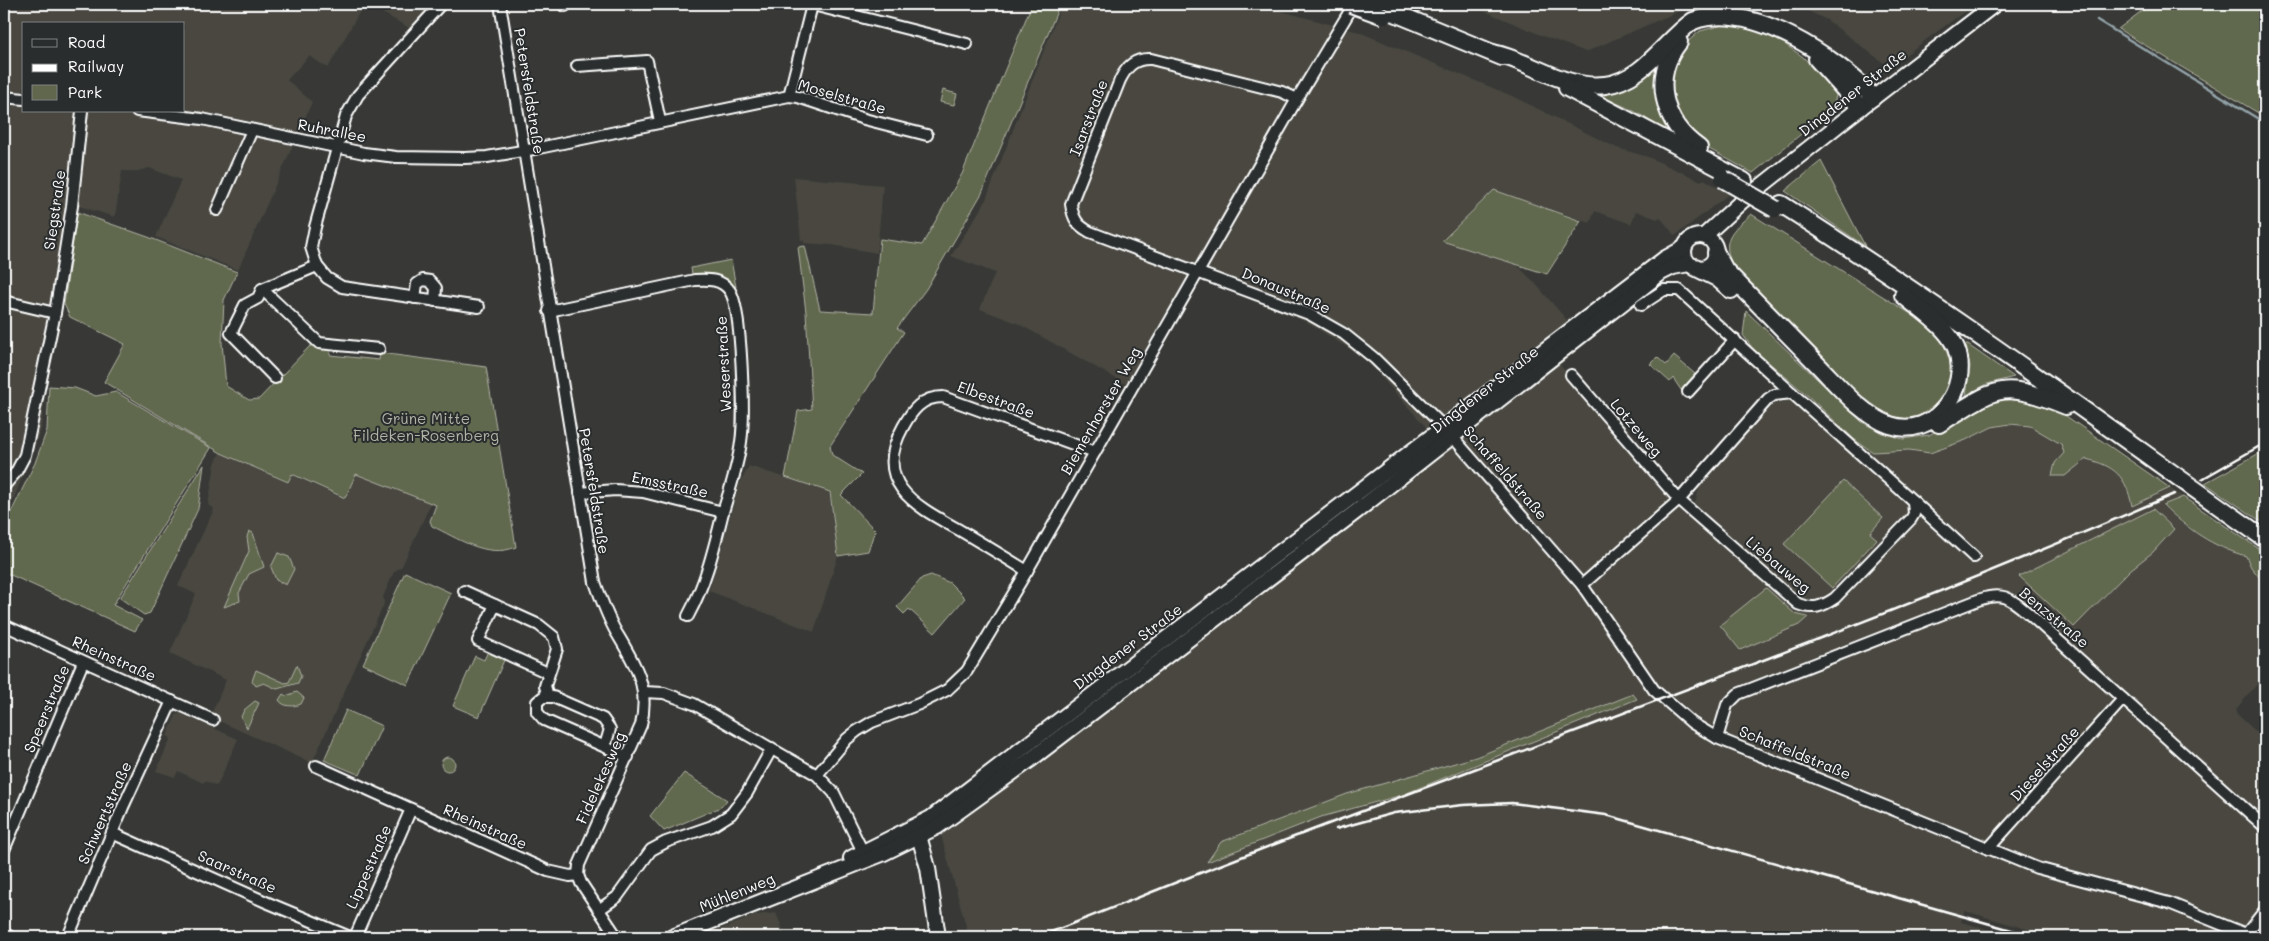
<svg xmlns="http://www.w3.org/2000/svg" width="2269" height="941" font-family="Mali,sans-serif">
<style>
.built{fill:#484740;fill-rule:evenodd}
.green{fill:#61674d;stroke:#b0b3a6}
.lines{fill:none;stroke-linecap:round;stroke-linejoin:round}
.stream{stroke:#94a4aa;stroke-width:2.5}
.minor-casing{stroke:#fff;stroke-width:14}
.secondary-casing{stroke:#fff;stroke-width:18}
.trunk-casing{stroke:#fff;stroke-width:20}
.minor{stroke:#2a2d2e;stroke-width:10}
.secondary{stroke:#2a2d2e;stroke-width:14}
.trunk{stroke:#2a2d2e;stroke-width:16}
.rail{stroke:#fff;stroke-width:2.5}
.trunk-bridge-casing{stroke:#fff;stroke-width:20;stroke-linecap:butt}
.trunk-bridge{stroke:#2a2d2e;stroke-width:16}
.labels{text-anchor:middle;stroke-width:4;stroke-linejoin:round;paint-order:stroke}
.street-label{font-size:15px;fill:#fff;stroke:#2a2d2e}
.park-label{font-size:15px;fill:#b0b3a6;stroke:#2a2d2e}
</style>
<rect width="100%" height="100%" fill="#383936"/>
<filter id="ink" filterUnits="userSpaceOnUse"><feTurbulence type="fractalNoise" baseFrequency=".02" numOctaves="2"/><feDisplacementMap in="SourceGraphic" scale="10" xChannelSelector="R" yChannelSelector="G"/><feConvolveMatrix kernelMatrix="1 2 1 2 8 2 1 2 1" color-interpolation-filters="sRGB"/></filter>
<g filter="url(#ink)">
<g class="built">
<path d="M 4,4 L 364,4 L 328,68 L 309,56 L 287,80 L 312,102 L 238,270 L 156,237 L 181,180 L 149,168 L 138,171 L 122,171 L 115,217 L 66,202 L 41,429 L 9,511 L 4,509 ZM 24,24 L 184,24 L 184,111 L 24,111 Z"/>
<polygon points="367,4 432,4 411,29"/>
<polygon points="1062,4 1255,4 1359,32 1512,96 1617,148 1648,157 1701,181 1704,179 1729,194 1675,236 1660,217 1657,219 1636,211 1631,224 1595,211 1590,223 1494,190 1443,241 1517,265 1534,282 1586,342 1560,365 1683,514 1696,501 1699,487 1792,382 1873,452 1909,450 1930,453 1966,440 1992,427 2010,424 2030,426 2061,444 2064,453 2055,463 2079,466 2086,459 2105,464 2119,475 2126,485 2132,506 2170,488 2183,497 2163,506 2187,528 2230,551 2246,556 2251,567 2265,584 2265,675 2237,708 2236,713 2265,740 2265,937 2054,937 1965,911 1961,922 2016,937 969,937 936,817 1435,437 1364,358 1305,321 1195,278 1131,387 1017,323 980,309 995,273 951,256 985,202"/>
<polygon points="1468,4 1695,4 1586,52 1543,36"/>
<polygon points="1793,4 1975,4 1889,67 1827,20"/>
<polygon points="794,177 883,185 877,253 832,245 804,243 804,240 801,240"/>
<polygon points="220,453 288,483 292,475 345,499 356,474 372,481 385,481 431,503 402,566 394,572 383,597 384,604 312,763 210,717 226,680 170,653 196,594 178,586 214,509 208,505 215,464"/>
<polygon points="749,466 829,492 838,556 814,632 709,591 739,485"/>
<polygon points="180,713 238,739 217,786 205,781 203,783 178,771 175,777 156,771 171,738 167,736 176,715"/>
<polygon points="776,913 786,937 702,937 756,915"/>
</g>
<g class="green">
<polygon points="1032,4 1060,4 982,193 926,289 897,328 904,332 830,446 832,455 862,474 841,495 875,530 868,551 838,556 830,492 785,477 798,411 812,409 806,312 798,247 805,246 820,310 873,313 880,239 922,245 962,174"/>
<polygon points="2151,4 2265,4 2265,117 2118,29"/>
<polygon points="1731,23 1765,30 1803,57 1834,89 1836,96 1832,109 1753,173 1700,144 1684,129 1673,106 1668,75 1678,50 1700,31"/>
<path d="M 1665,58 L 1678,137 L 1665,135 C 1645,111 1610,101 1582,89 Z"/>
<polygon points="943,90 957,94 954,105 940,102"/>
<polygon points="1821,161 1865,246 1785,191"/>
<polygon points="1494,190 1581,221 1547,274 1442,241"/>
<path d="M 77,212 L 148,237 L 237,272 L 224,300 L 222,343 L 226,386 L 249,400 L 259,399 L 310,346 L 330,347 L 330,355 L 379,360 L 380,353 L 486,367 L 516,547 C 487,559 457,538 432,526 L 430,521 L 436,505 L 356,474 L 345,498 L 292,474 L 288,482 L 221,453 L 104,382 L 125,344 L 70,317 L 64,304 Z"/>
<path d="M 1751,214 L 1935,329 C 1947,350 1959,373 1945,396 C 1931,420 1905,423 1882,414 C 1859,405 1836,377 1818,360 C 1789,330 1759,301 1730,271 C 1732,262 1729,260 1728,251 C 1725,234 1739,225 1751,214 Z"/>
<path d="M 731,260 L 736,287 L 734,287 C 722,273 709,272 692,274 L 691,268 Z"/>
<path d="M 1746,311 L 1862,422 L 1882,433 L 1903,439 L 1929,435 L 1995,397 L 2030,397 L 2063,414 L 2170,488 L 2132,506 C 2126,476 2115,466 2086,459 L 2065,476 L 2052,476 L 2055,463 L 2064,453 L 2061,444 L 2030,426 L 2010,424 L 1992,427 L 1966,440 L 1930,453 L 1909,450 L 1873,452 L 1855,440 L 1806,394 L 1753,349 L 1743,335 Z"/>
<polygon points="1965,345 1968,345 2014,377 1987,384 1966,396 1970,366"/>
<polygon points="1674,356 1695,374 1681,390 1673,378 1670,382 1650,364 1657,357 1666,365"/>
<polygon points="49,386 75,388 96,396 116,392 211,448 113,605 142,620 135,631 4,572 4,534 8,519 35,463 47,430"/>
<polygon points="2265,450 2265,524 2205,483"/>
<polygon points="204,465 198,509 150,613 144,615 120,598"/>
<polygon points="1843,481 1883,518 1870,533 1877,539 1832,588 1784,544"/>
<path d="M 2183,497 L 2265,553 L 2265,584 L 2251,567 L 2246,556 C 2213,547 2187,529 2163,505 Z"/>
<polygon points="2153,509 2174,529 2153,552 2130,570 2074,627 2019,576"/>
<polygon points="249,531 253,533 264,567 249,574 239,593 240,601 224,607 249,551 247,537"/>
<polygon points="278,553 289,557 294,569 286,585 276,580 271,567"/>
<polygon points="405,572 451,593 408,685 363,664"/>
<polygon points="931,575 950,583 965,598 935,633 909,609 904,614 897,607 922,578"/>
<polygon points="1766,588 1795,614 1808,617 1799,625 1740,650 1720,625"/>
<polygon points="488,651 505,658 479,717 453,706 475,656 484,660"/>
<polygon points="297,665 301,676 298,683 277,689 264,683 256,686 252,681 256,670 285,683 289,682"/>
<path d="M 297,692 L 304,698 L 301,704 C 294,707 283,707 279,700 L 283,694 L 286,696 Z"/>
<polygon points="1633,694 1637,699 1402,795 1321,817 1207,862 1221,842 1347,794 1476,757"/>
<polygon points="255,701 259,703 247,728 241,717 244,710"/>
<polygon points="346,710 382,726 360,775 324,760"/>
<circle cx="448" cy="764" r="7"/>
<polygon points="684,773 727,800 721,807 664,831 650,816"/>
</g>
<g class="lines">
<polyline class="stream" points="2097,20 2265,123"/>
<defs>
<g id="minor">
<path d="M 500,4 L 595,582 C 601,599 607,616 616,632 C 635,664 650,686 641,725 L 579,865 L 578,875 L 581,883 L 617,937"/>
<polyline points="564,4 565,6"/>
<polyline points="809,4 967,44"/>
<polyline points="577,66 647,61 660,121"/>
<polyline points="789,96 812,5"/>
<polyline points="4,97 24,99"/>
<path d="M 1297,99 L 1282,92 L 1151,59 C 1135,58 1127,66 1120,80 L 1071,204 C 1073,219 1077,225 1090,232 L 1309,314 L 1344,334 L 1374,358 L 1444,427 L 1582,585 L 1654,690 L 1692,723 L 1717,738 L 1786,766 L 2037,868 L 2169,903 L 2253,937"/>
<polyline points="137,111 202,119 364,153 396,157 465,158 487,157 534,149 789,96 798,97 864,119 927,135"/>
<polyline points="217,210 252,130"/>
<polyline points="317,266 327,278 342,287 479,307"/>
<polyline points="262,289 258,298 245,305 231,333 275,378"/>
<polyline points="415,298 417,284 423,280 430,281 436,288 435,301"/>
<polyline points="4,301 55,313 25,455 16,472 4,486"/>
<polyline points="1641,305 1664,290 1679,290 1792,393"/>
<path d="M 549,311 L 695,280 C 708,279 722,279 730,291 C 742,309 745,417 741,442 C 738,466 730,489 723,512 C 714,548 706,583 688,616"/>
<polyline points="55,313 72,206 82,111"/>
<polyline points="379,349 319,343 262,289 317,266 311,247 315,227 346,116 358,95 441,4"/>
<path d="M 1571,375 L 1679,500 L 1798,604 C 1813,610 1822,607 1835,598 L 1911,519 L 1914,514 L 1913,501 L 1792,393 L 1774,395 L 1768,399 L 1679,500 L 1582,585"/>
<polyline points="1688,392 1735,340"/>
<polyline points="580,493 615,490 643,492 723,512"/>
<polyline points="1913,501 1974,557"/>
<path d="M 1027,571 C 1005,557 983,544 961,531 C 918,507 871,485 903,427 C 912,410 922,397 943,397 L 1095,452"/>
<polyline points="464,591 539,625 554,637 557,649 545,686 548,696"/>
<polyline points="495,605 478,641 548,673"/>
<polyline points="4,625 213,720"/>
<polyline points="643,692 664,693 694,704 817,775 834,793 863,852"/>
<path d="M 1717,738 L 1727,705 L 1738,694 L 1978,600 C 2003,591 2010,598 2029,614 L 2265,827"/>
<polyline points="605,746 610,729 603,719 553,697 543,697 537,702 537,712 544,720 628,757"/>
<polyline points="316,766 548,871 570,876 578,875"/>
<polyline points="817,775 847,739 857,731 872,722 919,704 947,690 967,671 1027,571 1297,99 1354,4"/>
<polyline points="112,833 266,902 350,937"/>
<polyline points="1988,849 2123,699"/>
<polyline points="4,850 83,662"/>
<polyline points="600,909 617,897 651,850 666,842 712,826 731,814 747,793 772,748"/>
<polyline points="2246,934 2265,910"/>
<polyline points="68,937 123,807 172,701"/>
<polyline points="355,937 411,809"/>
</g>
<g id="secondary">
<circle cx="1700" cy="252" r="16"/>
<polyline points="1704,236 1741,202 1842,122 1995,4"/>
<polyline points="917,829 928,868 938,937"/>
<polyline points="851,858 931,818 1664,259 1684,248"/>
<polyline points="4,936 7,937"/>
<polyline points="672,937 882,854 937,827 1030,760 1357,511 1661,273 1673,267 1689,264"/>
</g>
<g id="trunk">
<polyline points="1373,4 1502,57"/>
<path d="M 1679,42 C 1651,78 1663,123 1699,148"/>
<path d="M 1493,53 C 1531,61 1565,90 1605,85 C 1644,80 1664,41 1693,21 C 1750,0 1837,57 1873,97"/>
<polyline points="1817,59 1860,107"/>
<polyline points="1567,88 1744,181"/>
<path d="M 1781,204 C 1947,309 2105,426 2265,539"/>
<path d="M 1716,253 L 1725,270 C 1755,301 1785,331 1815,362 C 1837,384 1860,414 1890,425 C 1934,440 1972,388 1956,348 C 1947,326 1920,310 1903,295"/>
<polyline points="1695,267 1717,278 1731,290"/>
<path d="M 1939,424 C 1997,388 1999,379 2066,406"/>
</g>
</defs>
<use href="#minor" class="minor-casing"/>
<use href="#secondary" class="secondary-casing"/>
<use href="#trunk" class="trunk-casing"/>
<use href="#minor" class="minor"/>
<use href="#secondary" class="secondary"/>
<use href="#trunk" class="trunk"/>
<g class="rail">
<polyline points="2202,479 2265,443"/>
<polyline points="1336,829 1394,813 1463,805 1512,803 1606,815 2036,937"/>
<path d="M 1038,937 C 1108,910 1178,881 1249,854 C 1558,736 1870,626 2174,494"/>
</g>
<defs>
<g id="trunk-bridge">
<polyline points="1351,4 1384,16"/>
<polyline points="1723,179 1775,209"/>
</g>
</defs>
<use href="#trunk-bridge" class="trunk-bridge-casing"/>
<use href="#trunk-bridge" class="trunk-bridge"/>
</g>
</g>
<g class="labels">
<g class="street-label">
<text transform="translate(529 91) rotate(81)" y="5">Petersfeldstraße</text>
<text transform="translate(1853 93) rotate(-38)" y="5">Dingdener Straße</text>
<text transform="translate(842 97) rotate(16)" y="5">Moselstraße</text>
<text transform="translate(1089 118) rotate(-69)" y="5">Isarstraße</text>
<text transform="translate(332 131) rotate(11)" y="5">Ruhrallee</text>
<text transform="translate(55 210) rotate(-82)" y="5">Siegstraße</text>
<text transform="translate(1286 291) rotate(23)" y="5">Donaustraße</text>
<text transform="translate(724 364) rotate(-93)" y="5">Weserstraße</text>
<text transform="translate(1485 390) rotate(-38)" y="5">Dingdener Straße</text>
<text transform="translate(996 400) rotate(20)" y="5">Elbestraße</text>
<text transform="translate(1101 411) rotate(-60)" y="5">Biemenhorster Weg</text>
<text transform="translate(1636 428) rotate(50)" y="5">Lotzeweg</text>
<text transform="translate(1505 473) rotate(49)" y="5">Schaffeldstraße</text>
<text transform="translate(670 485) rotate(12)" y="5">Emsstraße</text>
<text transform="translate(594 491) rotate(81)" y="5">Petersfeldstraße</text>
<text transform="translate(1778 565) rotate(40)" y="5">Liebauweg</text>
<text transform="translate(2054 618) rotate(40)" y="5">Benzstraße</text>
<text transform="translate(1128 647) rotate(-37)" y="5">Dingdener Straße</text>
<text transform="translate(114 659) rotate(24)" y="5">Rheinstraße</text>
<text transform="translate(47 709) rotate(-67)" y="5">Speerstraße</text>
<text transform="translate(1795 753) rotate(22)" y="5">Schaffeldstraße</text>
<text transform="translate(2045 764) rotate(-48)" y="5">Dieselstraße</text>
<text transform="translate(601 778) rotate(-66)" y="5">Fidelekesweg</text>
<text transform="translate(105 813) rotate(-66)" y="5">Schwertstraße</text>
<text transform="translate(485 827) rotate(24)" y="5">Rheinstraße</text>
<text transform="translate(369 867) rotate(-66)" y="5">Lippestraße</text>
<text transform="translate(237 872) rotate(24)" y="5">Saarstraße</text>
<text transform="translate(737 893) rotate(-22)" y="5">Mühlenweg</text>
</g>
<g class="park-label">
<text x="426" y="424">Grüne Mitte<tspan x="426" dy="17">Fildeken-Rosenberg</tspan></text>
</g>
</g>
<rect width="2269" height="941" fill="none" stroke="#2a2d2e" stroke-width="20"/>
<rect x="10" y="10" width="2249" height="921" fill="none" stroke="#fff" stroke-width="2" filter="url(#ink)"/>
<rect x="22" y="22" width="162" height="90" fill="#2a2d2e" stroke="#7f8182"/>
<rect x="32" y="39" width="25" height="8" fill="#2a2d2e" stroke="#7f8182"/>
<text x="68" y="48" font-size="15" fill="#ffffff">Road</text>
<rect x="32" y="64" width="25" height="8" fill="#ffffff" stroke="#7f8182"/>
<text x="68" y="72" font-size="15" fill="#ffffff">Railway</text>
<rect x="32" y="85" width="25" height="15" fill="#61674d" stroke="#7f8182"/>
<text x="68" y="98" font-size="15" fill="#ffffff">Park</text>
</svg>
